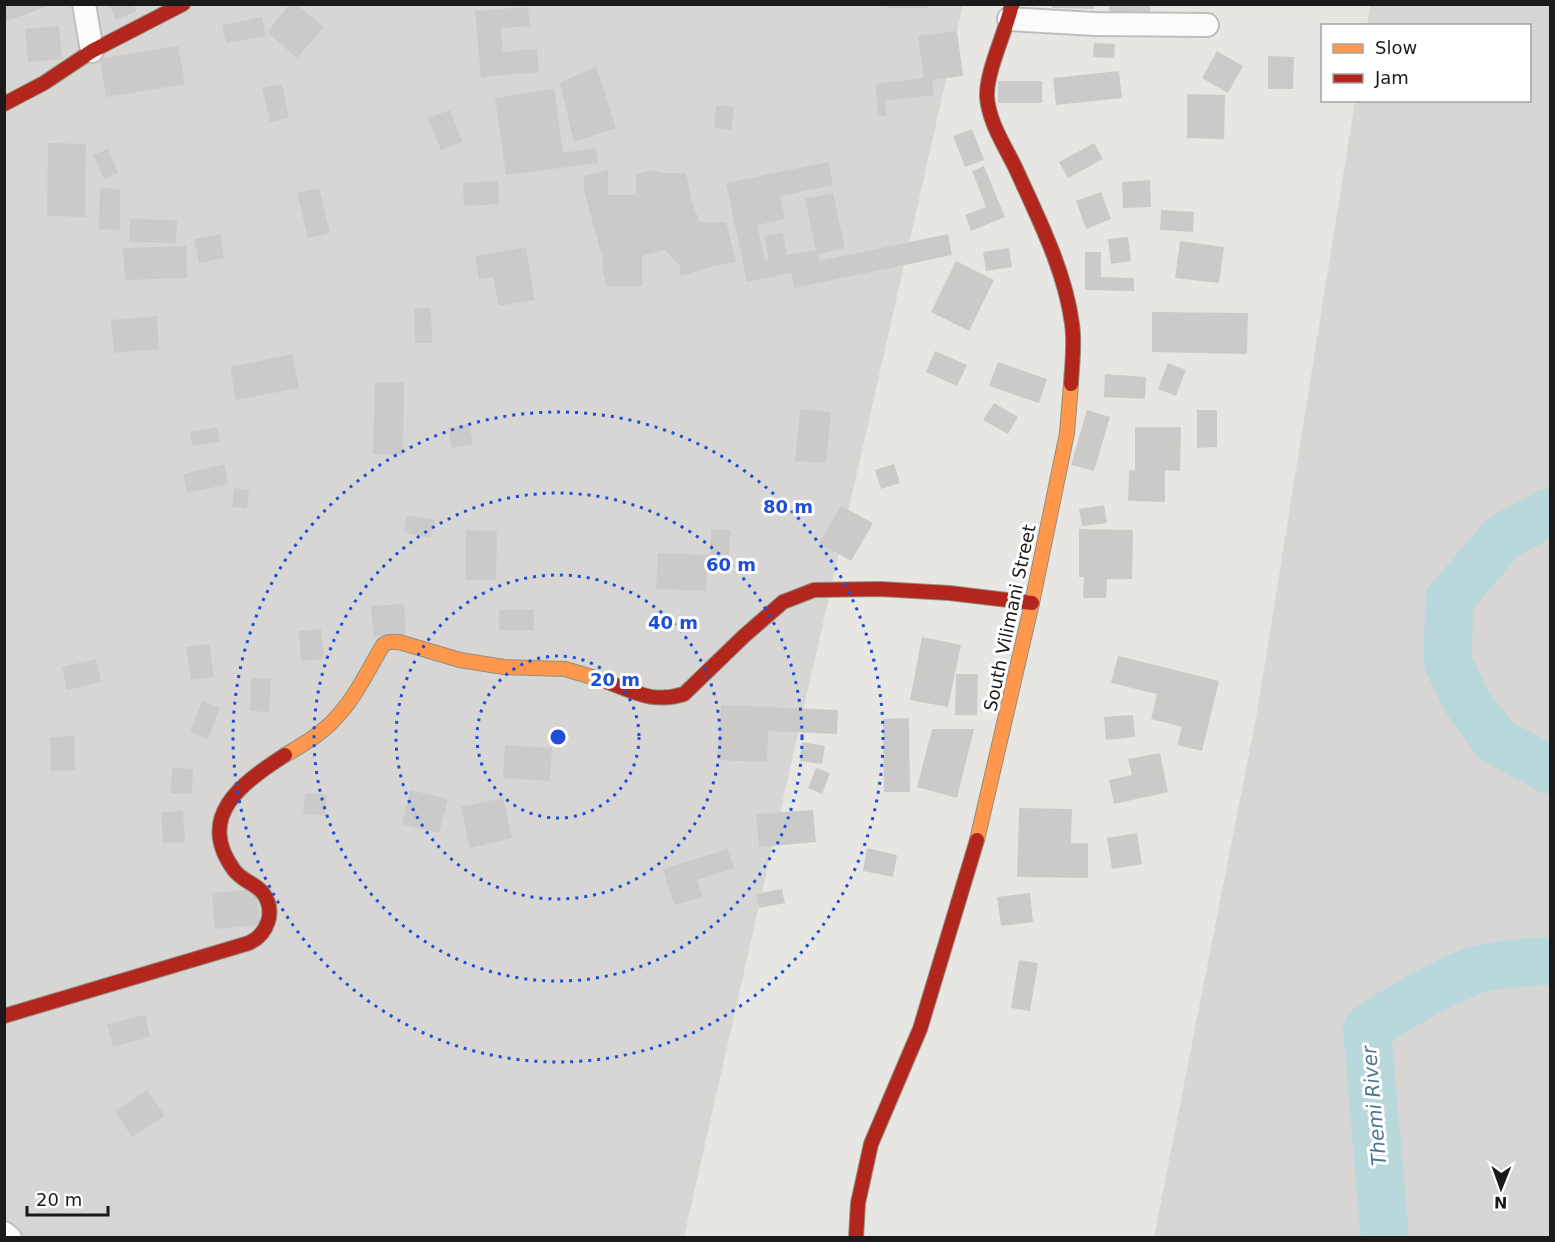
<svg xmlns="http://www.w3.org/2000/svg" width="1555" height="1242" font-family="'DejaVu Sans',sans-serif">
<style>
.residential{fill:#d7d6d4}
.lines{fill:none;stroke-linecap:round;stroke-linejoin:round}
.river{stroke:#b8d8db;stroke-width:48}
.building{fill:#cccac8}
.street-casing{stroke:#bfbebd;stroke-width:26}
.slow-casing{stroke:#918f7d;stroke-width:16}
.jam-casing{stroke:#918f7d;stroke-width:16}
.street{stroke:#fcfbfb;stroke-width:22}
.slow{stroke:#ff974d;stroke-width:14}
.jam{stroke:#b3261e;stroke-width:14}
.ring{fill:none;stroke:#1d4ed8;stroke-width:3;stroke-dasharray:3 6}
.labels{text-anchor:middle;stroke-width:6;stroke-linejoin:round;paint-order:stroke}
.street-label{font-size:18px;fill:#1a1a1a;stroke:#fff}
.water-label{font-size:20px;font-style:italic;fill:#487894;stroke:#fff}
.centre{fill:#1d4ed8;stroke:#fff;stroke-width:3}
.ring-label{font-size:18px;text-anchor:middle;font-weight:bold;fill:#1d4ed8;stroke:#fff;stroke-width:6;stroke-linejoin:round;paint-order:stroke}
</style>
<rect width="100%" height="100%" fill="#e8e6e3"/>
<g class="residential">
<polygon points="5,5 963,5 684,1237 5,1238"/>
<polygon points="1370,5 1550,5 1550,1237 1154,1237 1257,713 1355,101 1530,100 1530,26 1367,25"/>
</g>
<g class="lines">
<g class="river">
<polyline points="1550,512 1503,537 1449,600 1448,663 1466,700 1495,740 1550,770"/>
<path d="M 1385,1238 L 1367,1029 C 1400,1007 1436,985 1473,971 C 1491,964 1530,962 1550,961"/>
</g>
</g>
<g class="building">
<polygon points="4,4 51,4 51,5 4,22"/>
<polygon points="109,4 133,4 136,11 116,20"/>
<polygon points="290,4 296,4 324,27 297,58 267,32"/>
<rect x="887" y="4" width="41" height="4"/>
<polygon points="1052,4 1094,4 1094,9 1052,8"/>
<rect x="1109" y="4" width="41" height="11"/>
<polygon points="528,7 530,26 501,28 503,52 537,49 539,72 481,77 475,11"/>
<polygon points="262,17 266,36 226,43 222,25"/>
<polygon points="59,26 62,59 28,62 25,29"/>
<polygon points="957,31 963,76 932,80 934,95 885,101 887,116 879,117 875,84 924,78 918,36"/>
<polygon points="1094,43 1115,44 1114,58 1093,57"/>
<polygon points="178,46 185,84 106,97 100,59"/>
<polygon points="1217,51 1243,66 1228,93 1202,78"/>
<polygon points="1268,56 1294,57 1293,89 1268,89"/>
<polygon points="596,66 616,128 574,142 560,83"/>
<polygon points="1119,71 1122,98 1056,105 1053,78"/>
<rect x="998" y="81" width="44" height="22"/>
<polygon points="282,84 289,118 270,122 262,88"/>
<polygon points="554,89 563,153 596,148 598,163 506,175 495,98"/>
<polygon points="1187,94 1225,95 1224,139 1187,138"/>
<polygon points="716,105 734,107 731,130 714,128"/>
<polygon points="450,110 462,142 441,150 428,118"/>
<polygon points="972,129 984,160 965,167 953,136"/>
<polygon points="48,143 86,144 85,217 47,216"/>
<polygon points="1094,143 1103,159 1068,178 1059,162"/>
<polygon points="108,149 118,173 104,179 93,155"/>
<polygon points="828,162 833,185 780,196 785,219 757,225 765,261 769,260 764,236 783,232 787,255 816,250 805,199 833,193 845,248 818,254 820,261 948,234 952,255 794,288 791,273 747,282 726,183"/>
<polygon points="984,166 1005,217 971,231 965,215 986,207 972,171"/>
<polygon points="608,170 608,195 636,195 636,174 651,170 664,173 686,173 692,203 700,222 726,222 736,262 714,266 680,276 680,266 665,250 642,256 642,286 607,286 603,271 603,260 584,190 584,176"/>
<polygon points="1150,180 1151,207 1123,208 1122,182"/>
<polygon points="498,181 499,204 464,206 463,183"/>
<polygon points="100,188 120,189 120,230 99,229"/>
<polygon points="319,188 330,233 308,238 297,193"/>
<polygon points="1101,192 1111,219 1086,229 1076,201"/>
<polygon points="1161,210 1194,212 1193,232 1160,230"/>
<polygon points="130,219 177,220 176,243 129,242"/>
<polygon points="220,234 224,258 199,263 194,239"/>
<polygon points="1128,237 1131,261 1111,264 1108,239"/>
<polygon points="1180,241 1224,247 1219,283 1175,278"/>
<polygon points="186,246 187,278 125,280 123,248"/>
<polygon points="526,247 535,300 499,306 493,277 479,279 475,256"/>
<polygon points="1009,248 1012,267 986,271 983,252"/>
<polygon points="1085,252 1101,252 1101,277 1134,278 1134,291 1085,290"/>
<polygon points="956,261 994,280 969,331 931,312"/>
<polygon points="414,308 431,308 432,343 415,343"/>
<polygon points="1152,312 1248,313 1247,354 1152,352"/>
<polygon points="157,316 159,349 114,353 111,320"/>
<polygon points="935,351 967,365 957,386 926,372"/>
<polygon points="292,354 299,388 236,400 230,367"/>
<polygon points="998,362 1047,379 1039,403 989,386"/>
<polygon points="1168,363 1186,370 1176,396 1158,389"/>
<polygon points="1105,374 1146,377 1145,399 1104,397"/>
<polygon points="375,382 404,382 403,455 373,454"/>
<polygon points="994,403 1018,417 1008,434 983,420"/>
<polygon points="800,409 831,412 826,463 795,461"/>
<polygon points="1087,410 1110,417 1094,471 1071,465"/>
<polygon points="1197,410 1217,410 1217,447 1197,448"/>
<polygon points="469,424 473,444 452,448 448,428"/>
<polygon points="217,427 220,442 192,446 190,432"/>
<polygon points="1135,427 1181,427 1180,471 1165,470 1165,502 1128,501 1129,470 1135,470"/>
<polygon points="224,464 228,484 187,493 183,474"/>
<polygon points="894,464 900,483 881,489 875,470"/>
<polygon points="234,488 249,490 247,508 232,507"/>
<polygon points="1104,505 1107,523 1082,526 1079,509"/>
<polygon points="841,506 873,523 851,561 819,543"/>
<polygon points="407,515 435,520 430,538 403,532"/>
<polygon points="711,529 730,530 729,562 707,561 706,591 656,589 658,553 710,555"/>
<polygon points="1079,529 1133,530 1132,579 1107,579 1106,598 1083,598 1084,577 1079,577"/>
<polygon points="466,530 497,531 496,580 465,580"/>
<polygon points="404,604 406,634 374,637 371,606"/>
<rect x="499" y="610" width="35" height="20"/>
<polygon points="321,629 324,659 301,661 299,631"/>
<polygon points="922,637 961,645 948,707 910,700"/>
<polygon points="209,644 214,677 191,680 186,647"/>
<polygon points="1118,656 1219,681 1202,751 1177,745 1182,727 1151,719 1157,694 1111,683"/>
<polygon points="96,659 101,682 67,690 62,667"/>
<polygon points="956,674 978,674 977,715 955,715"/>
<polygon points="251,678 271,678 269,712 250,711"/>
<polygon points="202,701 220,708 208,739 190,732"/>
<polygon points="721,705 838,710 837,734 768,731 767,762 718,760"/>
<polygon points="1133,715 1135,737 1106,740 1104,717"/>
<polygon points="909,718 910,792 884,792 883,719"/>
<polygon points="932,729 974,729 957,798 917,787"/>
<polygon points="74,736 75,770 51,771 50,737"/>
<polygon points="802,742 825,746 822,764 800,761"/>
<polygon points="505,745 552,748 550,781 503,778"/>
<polygon points="1160,753 1168,792 1114,804 1109,780 1132,775 1128,759"/>
<polygon points="172,768 193,769 192,794 171,793"/>
<polygon points="816,768 830,773 822,794 808,788"/>
<polygon points="410,790 448,799 439,833 402,824"/>
<polygon points="305,793 327,795 325,816 303,814"/>
<polygon points="503,798 512,838 470,848 461,807"/>
<polygon points="1019,808 1072,809 1071,843 1088,843 1088,878 1017,877"/>
<polygon points="813,810 816,842 759,847 756,814"/>
<polygon points="183,811 185,842 163,843 161,812"/>
<polygon points="1137,833 1142,864 1112,869 1107,838"/>
<polygon points="867,848 897,855 893,877 863,871"/>
<polygon points="728,849 734,868 697,880 702,897 674,905 663,869"/>
<polygon points="256,889 260,925 215,929 212,893"/>
<polygon points="782,889 785,903 759,908 756,894"/>
<polygon points="1030,893 1033,922 1001,926 997,897"/>
<polygon points="1019,960 1038,963 1030,1011 1011,1008"/>
<polygon points="145,1015 150,1037 113,1047 107,1024"/>
<polygon points="147,1090 165,1116 132,1137 115,1111"/>
</g>
<g class="lines">
<defs>
<g id="street">
<polyline points="84,4 92,51"/>
<polyline points="1009,19 1095,24 1207,25"/>
<polyline points="4,1233 10,1238"/>
</g>
<g id="slow">
<path d="M 285,755 C 301,746 318,736 331,723 C 354,701 367,672 383,645 L 389,642 L 399,642 L 460,660 L 504,667 L 565,669 L 602,680"/>
<polyline points="977,840 1032,603 1067,433 1071,384"/>
</g>
<g id="jam">
<path d="M 1012,4 C 1006,32 986,71 987,97 C 989,123 1005,146 1016,169 C 1038,218 1065,270 1072,324 C 1075,344 1072,364 1071,384"/>
<polyline points="4,104 44,83 92,51 183,4"/>
<path d="M 602,680 C 633,691 651,704 684,694 L 744,636 L 783,602 L 814,590 L 880,589 L 949,593 L 1032,603"/>
<path d="M 4,1016 L 249,943 C 268,934 276,911 263,893 C 255,883 242,881 234,870 C 195,816 242,783 285,755"/>
<polyline points="856,1238 858,1203 871,1144 920,1029 977,840"/>
</g>
</defs>
<use href="#street" class="street-casing"/>
<use href="#slow" class="slow-casing"/>
<use href="#jam" class="jam-casing"/>
<use href="#street" class="street"/>
<use href="#slow" class="slow"/>
<use href="#jam" class="jam"/>
</g>
<g class="ring">
<circle cx="558" cy="737" r="81"/>
<circle cx="558" cy="737" r="162"/>
<circle cx="558" cy="737" r="244"/>
<circle cx="558" cy="737" r="325"/>
</g>
<g class="labels">
<g class="street-label">
<text transform="translate(1010 618) rotate(-78)" y="6">South Vilimani Street</text>
</g>
<g class="water-label">
<text transform="translate(1374 1106) rotate(-95)" y="7">Themi River</text>
</g>
</g>
<circle cx="558" cy="737" r="9" class="centre"/>
<g class="ring-label">
<text x="788" y="513">80 m</text>
<text x="731" y="571">60 m</text>
<text x="673" y="629">40 m</text>
<text x="615" y="686">20 m</text>
</g>
<rect width="1555" height="1242" fill="none" stroke="#1a1a1a" stroke-width="12"/>
<rect x="1321" y="24" width="210" height="78" fill="#ffffff" stroke="#a3a3a3" stroke-width="1.5"/>
<rect x="1333" y="44" width="30" height="9" fill="#ff974d" stroke="#a3a3a3" stroke-width="1.5"/>
<text x="1375" y="54" font-size="18" fill="#1a1a1a">Slow</text>
<rect x="1333" y="74" width="30" height="9" fill="#b3261e" stroke="#a3a3a3" stroke-width="1.5"/>
<text x="1375" y="84" font-size="18" fill="#1a1a1a">Jam</text>
<g transform="translate(1501 1188) rotate(181)" stroke="#ffffff" stroke-width="4.5" paint-order="stroke">
<path d="M0-4.5L10 22L0 15L-10 22Z" fill="#1a1a1a"/>
<text y="-9" font-size="16" font-weight="bold" text-anchor="middle" fill="#1a1a1a">N</text>
</g>
<path d="M27 1206v9h81v-9" fill="none" stroke="#1a1a1a" stroke-width="3"/>
<text x="36" y="1206" font-size="18" fill="#1a1a1a" stroke="#ffffff" stroke-width="4.5" paint-order="stroke">20 m</text>
</svg>
